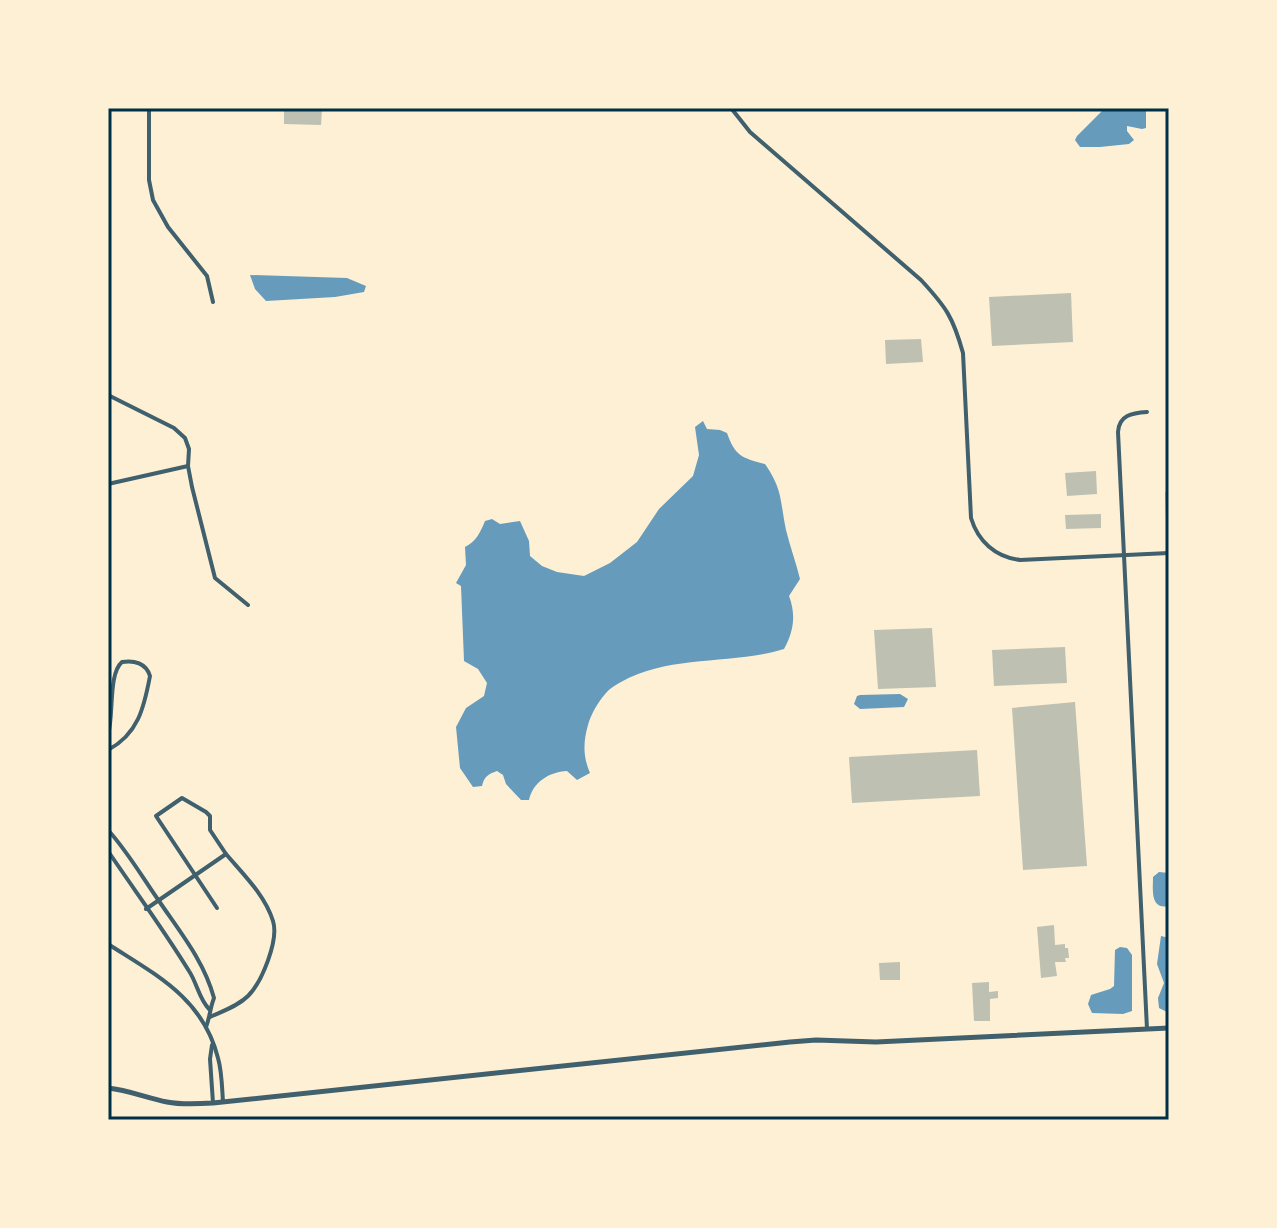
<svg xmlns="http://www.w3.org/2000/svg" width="1277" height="1228" font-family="'Fira Sans',sans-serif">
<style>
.water{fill:#669bbc}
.building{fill:#bec0b2}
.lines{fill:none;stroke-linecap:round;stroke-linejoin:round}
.minor{stroke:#3f606c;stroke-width:4}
.tertiary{stroke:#3f606c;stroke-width:5}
.neatline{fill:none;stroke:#003049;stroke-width:3}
</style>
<rect width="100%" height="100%" fill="#fdf0d5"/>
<g class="water">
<polygon points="1105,108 1146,108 1146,128 1142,129 1127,126 1127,131 1134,140 1129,144 1100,147 1080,147 1075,140 1077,136"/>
<polygon points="250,275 347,278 366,286 364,292 335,297 266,301 255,289"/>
<path d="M 703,421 L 707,429 L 720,430 L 727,433 C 735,456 742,458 765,464 C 783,490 780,501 786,530 C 790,546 796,563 800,579 L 789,596 C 796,614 794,631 784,649 C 732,665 670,654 621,682 C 616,685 610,688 606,693 C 598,702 591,714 588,725 C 583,742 583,757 590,773 L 577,780 L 567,771 C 549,772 533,782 529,800 L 521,800 L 506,784 L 503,775 L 497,771 C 488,774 484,777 482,786 L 473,787 L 460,768 L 456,727 L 466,708 L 484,696 L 487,683 L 478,669 L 464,661 L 461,586 L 456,583 L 466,565 L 465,547 C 476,542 481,531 485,521 L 492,519 L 500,524 L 520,521 L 529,541 L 530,556 L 542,566 L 557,572 L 584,576 L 610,563 L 637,542 L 659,509 L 693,476 L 699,455 L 695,427 Z"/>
<polygon points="900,694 908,699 904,707 860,709 854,704 857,696 860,695"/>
<path d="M 1159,872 L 1169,873 L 1169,906 C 1150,910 1153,890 1153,877 Z"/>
<polygon points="1161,936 1169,938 1169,954 1166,966 1169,972 1169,1013 1159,1008 1158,998 1164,983 1157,964"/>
<polygon points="1120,947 1127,948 1132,955 1132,1011 1123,1014 1092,1013 1088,1004 1091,995 1110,989 1114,986 1115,950"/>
</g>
<g class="building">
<polygon points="284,108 322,108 321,125 284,124"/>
<polygon points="1071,293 1073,342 992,346 989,297"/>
<polygon points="921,339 923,362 886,364 885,340"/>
<polygon points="1096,471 1097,494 1067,496 1065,473"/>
<polygon points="1169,491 1169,519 1166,519 1165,492"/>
<polygon points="1101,514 1101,528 1066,529 1065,515"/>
<polygon points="932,628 936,687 878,689 874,630"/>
<polygon points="1065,647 1067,683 994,686 992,650"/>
<polygon points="1075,702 1087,866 1023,870 1012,708"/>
<polygon points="977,750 980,796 852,803 849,757"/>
<polygon points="1054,925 1055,945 1065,944 1065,948 1068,948 1069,958 1065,958 1066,962 1055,962 1057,976 1041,978 1037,927"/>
<polygon points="900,962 900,980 880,980 879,963"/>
<polygon points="989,982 989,992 998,991 998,998 990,999 990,1021 974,1021 972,983"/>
</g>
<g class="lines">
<g class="minor">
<polyline points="149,108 149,180 153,200 168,227 207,276 213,302"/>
<path d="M 731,108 L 750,132 L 921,280 C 946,307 953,317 963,353 L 971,518 C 978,541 995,557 1020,560 L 1169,553"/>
<polyline points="108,395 174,428 185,438 189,449 188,466 192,487 215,578 248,605"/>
<path d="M 1147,412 C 1132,413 1119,415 1118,432 L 1147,1029"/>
<polyline points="108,484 188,466"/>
<path d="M 108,735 C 114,715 108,674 122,662 C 134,660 146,663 150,676 C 144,708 138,734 108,750"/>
<path d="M 108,830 C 128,852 142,877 159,901 C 180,932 204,961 214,998 C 210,1008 210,1017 206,1027"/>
<path d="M 108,851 C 135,891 164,930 189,971 C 197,983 199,999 209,1009"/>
<polyline points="217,908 156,816 182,798 206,812 210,816 210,830 226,854"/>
<path d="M 146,909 L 226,854 C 243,874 265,895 273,921 C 279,940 262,982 248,996 C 238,1006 223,1011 210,1017"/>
<path d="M 108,944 C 156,975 203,998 218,1058 C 222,1072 222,1088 223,1102"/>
<polyline points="212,1045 210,1059 213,1103"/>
</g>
<path class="tertiary" d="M 108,1088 C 128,1090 147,1098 167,1102 C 182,1105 198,1104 213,1103 L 790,1042 L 816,1040 L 876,1042 L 1169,1028"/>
</g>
<rect width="1277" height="1228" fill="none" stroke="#fdf0d5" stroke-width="220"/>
<rect x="110" y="110" width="1057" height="1008" class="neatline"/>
</svg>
